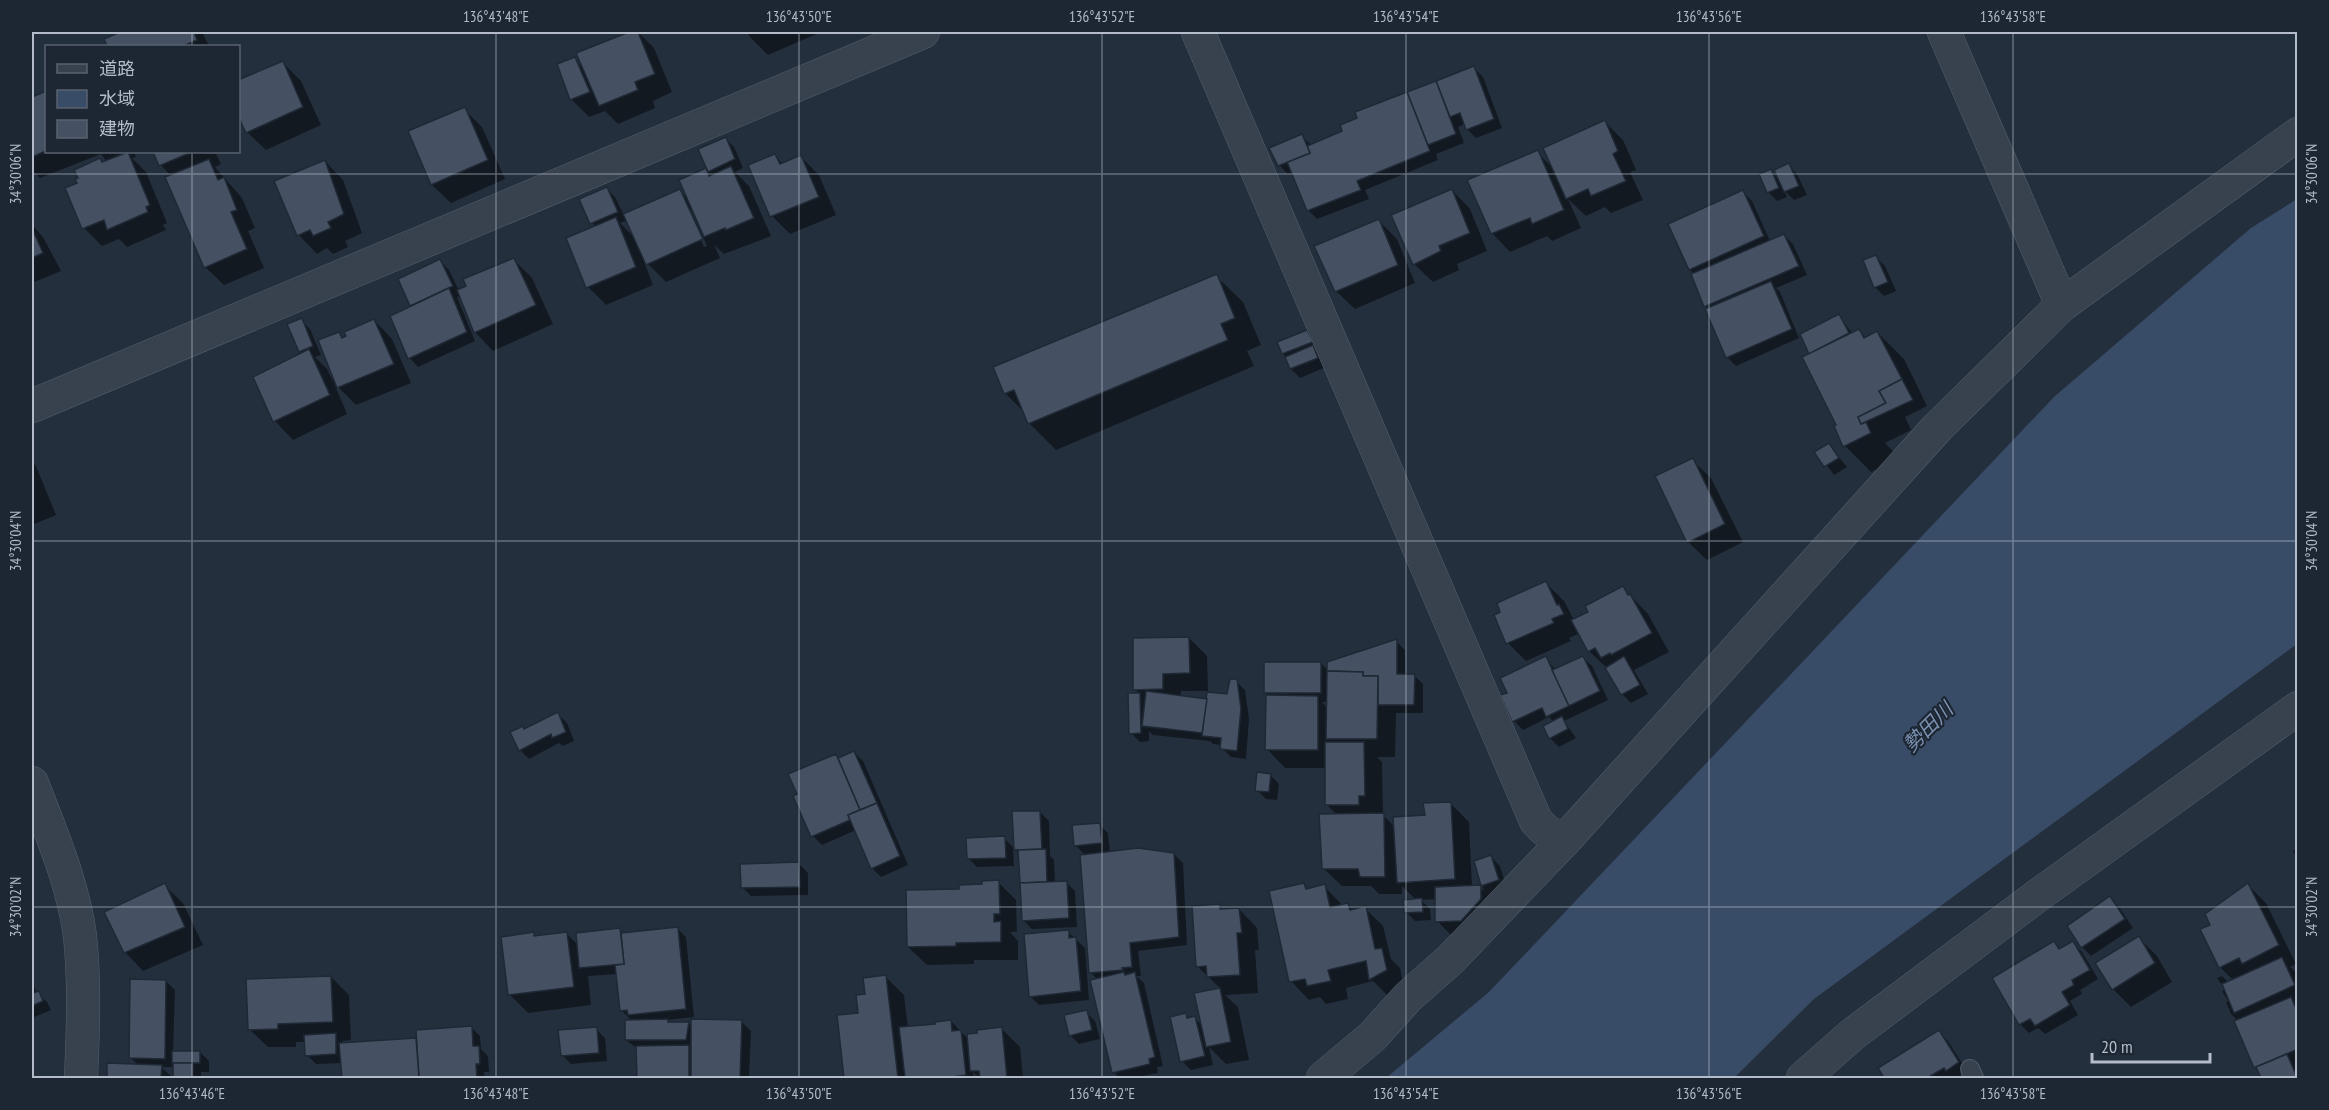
<svg xmlns="http://www.w3.org/2000/svg" width="2329" height="1110" font-family="'PT Sans Narrow','Noto Sans JP',sans-serif">
<style>
.water{fill:#394c67}
.shadow{fill:#0007;fill-rule:evenodd}
.building{fill:#455162;stroke:#1f2835;stroke-width:1.5}
.lines{fill:none;stroke-linecap:round;stroke-linejoin:round}
.service-casing{stroke:#565f6c;stroke-width:20}
.minor-casing{stroke:#565f6c;stroke-width:34}
.service{stroke:#38414e;stroke-width:18}
.minor{stroke:#38414e;stroke-width:33}
.ticks{fill:none;stroke:#b4bcc9;stroke-width:1.5;stroke-opacity:0.45}
.labels{text-anchor:middle;stroke-width:4.5;stroke-linejoin:round;paint-order:stroke}
.water-label{font-size:20px;font-style:italic;fill:#7c92b1;stroke:#1d2633}
.neatline{fill:none;stroke:#b4bcc9;stroke-width:2}
.ticks-label{font-size:15px;text-anchor:middle;fill:#b4bcc9}
</style>
<rect width="100%" height="100%" fill="#242f3e"/>
<polygon class="water" points="2297,199 2297,644 1814,999 1734,1078 1386,1078 1489,992 2054,397 2251,228"/>
<g class="shadow">
<polygon points="124,32 202,32 209,46 109,46 106,40"/>
<polygon points="633,32 638,32 654,48 672,92 653,101 655,108 618,124 605,111 589,117 571,99 574,59 585,70 578,54"/>
<polygon points="747,32 821,32 768,55 750,37"/>
<polygon points="283,63 301,81 321,125 266,150 247,132"/>
<polygon points="1474,68 1483,77 1502,128 1476,138 1467,129 1465,124 1458,127 1464,143 1436,154 1438,160 1365,190 1369,199 1317,219 1308,210 1293,172 1288,174 1279,165 1302,136 1312,146 1344,132 1359,119 1357,113"/>
<polygon points="46,93 46,152 134,152 136,157 132,158 146,172 167,223 163,225 166,230 127,247 119,239 102,246 84,228 79,184 107,162 101,154 40,178 32,170 32,99"/>
<polygon points="464,109 482,127 505,179 451,203 432,185 410,132"/>
<polygon points="1605,122 1623,140 1636,170 1630,172 1643,200 1611,213 1605,207 1586,216 1568,199 1581,228 1552,241 1547,236 1510,252 1492,233 1537,152 1553,168"/>
<path d="M 725,138 L 734,147 L 743,168 L 735,172 L 749,186 L 771,236 L 724,254 L 714,245 L 720,258 L 666,282 L 643,259 L 653,285 L 606,305 L 588,287 L 595,227 L 581,199 L 606,188 L 615,197 L 624,216 L 679,190 L 690,201 L 681,181 L 708,169 ZM 688,210 L 691,210 L 707,246 L 704,247 ZM 628,220 L 636,239 L 620,223 Z"/>
<polygon points="155,152 215,152 221,164 215,167 242,198 255,228 248,231 264,268 224,285 205,267 171,176 161,165"/>
<polygon points="775,156 783,164 801,157 819,175 836,215 790,234 772,216"/>
<polygon points="325,161 343,180 362,233 345,241 348,247 333,254 327,248 317,254 299,235 276,182"/>
<polygon points="1788,165 1797,174 1807,195 1794,200 1784,190 1787,197 1777,201 1768,192 1771,171 1780,180"/>
<polygon points="1452,190 1470,209 1487,251 1457,264 1459,270 1433,282 1414,264"/>
<polygon points="1743,192 1752,201 1770,241 1784,235 1793,244 1807,275 1776,288 1780,292 1799,338 1736,366 1727,357 1694,274 1690,270 1670,224"/>
<polygon points="1379,221 1397,239 1415,283 1355,309 1336,291"/>
<polygon points="32,225 43,237 61,271 32,283"/>
<polygon points="1876,257 1885,266 1896,291 1884,296 1875,287"/>
<polygon points="514,260 532,278 553,324 493,351 475,332 461,296 457,297 475,341 418,367 410,358 412,307 400,280 440,261 449,270 459,291"/>
<polygon points="1216,276 1243,302 1261,345 1247,351 1254,366 1056,450 1029,423 1025,413 1005,393"/>
<polygon points="1839,316 1852,333 1858,330 1866,338 1877,332 1904,359 1927,406 1905,417 1911,430 1885,443 1892,450 1897,460 1871,472 1845,446 1811,354"/>
<polygon points="301,320 310,329 321,355 315,357 327,369 333,381 335,380 339,334 344,339 374,320 392,339 411,383 356,405 334,383 347,414 293,440 275,421 255,377 303,354 300,351"/>
<polygon points="1307,332 1316,341 1326,367 1300,378 1291,369 1283,353"/>
<polygon points="1829,445 1847,467 1834,475 1817,452"/>
<polygon points="1692,460 1711,478 1743,542 1707,560 1688,542"/>
<polygon points="32,461 36,466 56,515 32,525"/>
<polygon points="1546,583 1564,601 1574,620 1590,612 1623,588 1648,614 1669,652 1634,670 1648,694 1631,703 1622,694 1608,669 1590,652 1580,633 1569,638 1571,641 1526,661 1508,643"/>
<polygon points="1189,638 1207,656 1208,691 1181,691 1181,697 1208,700 1229,696 1236,681 1245,690 1249,719 1246,759 1231,757 1222,748 1222,745 1213,744 1210,741 1153,735 1149,731 1149,741 1140,742 1131,733 1130,695 1140,695 1135,689"/>
<path d="M 1396,641 L 1405,650 L 1405,675 L 1414,675 L 1423,684 L 1423,713 L 1396,713 L 1395,757 L 1377,757 L 1382,762 L 1383,815 L 1395,827 L 1426,817 L 1451,804 L 1469,822 L 1472,887 L 1480,887 L 1484,891 L 1476,862 L 1491,857 L 1500,866 L 1507,889 L 1489,895 L 1499,905 L 1455,939 L 1437,921 L 1437,899 L 1421,900 L 1430,909 L 1431,920 L 1415,921 L 1406,912 L 1417,901 L 1402,886 L 1402,894 L 1379,894 L 1371,886 L 1342,886 L 1323,868 L 1337,815 L 1327,805 L 1327,768 L 1285,768 L 1267,749 L 1270,697 L 1266,693 L 1321,663 L 1329,671 ZM 1322,702 L 1328,702 L 1328,708 Z"/>
<polygon points="1545,658 1556,670 1583,658 1592,666 1608,700 1564,721 1576,738 1559,747 1550,738 1554,722 1549,717 1523,730 1514,721 1509,693"/>
<polygon points="558,714 567,723 574,741 563,746 559,743 529,759 520,750 525,730"/>
<polygon points="854,752 863,761 908,865 881,877 872,868 856,830 822,845 813,836 836,756 839,759"/>
<polygon points="1270,775 1279,784 1277,800 1266,799 1257,790"/>
<polygon points="1040,812 1049,821 1050,856 1054,860 1055,883 1066,882 1075,891 1077,927 1032,929 1023,920 1019,854 1013,847 1014,866 977,867 968,858 1004,838 1015,849"/>
<polygon points="1099,824 1108,833 1110,853 1174,854 1183,863 1187,945 1138,951 1141,976 1136,976 1144,983 1163,1066 1157,1067 1158,1073 1132,1078 1120,1078 1113,1072 1097,979 1090,972 1086,856 1075,845"/>
<polygon points="2298,848 2298,859 2293,851"/>
<polygon points="799,864 808,873 808,895 751,896 742,887"/>
<polygon points="998,882 1016,900 1017,932 1010,932 1018,941 1018,960 974,960 974,964 927,965 908,947 961,890"/>
<polygon points="164,885 183,903 203,945 143,971 125,952"/>
<polygon points="1303,885 1308,890 1324,886 1343,906 1348,905 1353,910 1365,908 1383,926 1391,959 1400,968 1404,989 1389,997 1373,981 1346,988 1348,999 1326,1004 1320,997 1309,1000 1291,981"/>
<polygon points="2248,885 2266,903 2296,964 2290,967 2298,974 2298,1078 2263,1078 2255,1067 2238,1021 2231,1014 2226,1002 2228,1001 2222,991 2225,990 2217,978 2222,976 2229,983 2234,981 2220,967 2212,926"/>
<polygon points="2110,898 2119,907 2133,928 2091,956 2082,947"/>
<polygon points="1220,906 1224,910 1239,909 1257,928 1259,950 1255,950 1258,993 1225,995 1238,1007 1249,1060 1226,1064 1209,1047 1213,1065 1191,1070 1182,1061 1185,1014 1190,1019 1194,1018 1203,1026 1196,995 1221,989 1197,966"/>
<polygon points="677,928 686,937 694,1017 667,1020 671,1024 688,1023 692,1027 742,1022 751,1031 749,1078 638,1078 638,1049 626,1040 632,1021 621,1010 617,974 588,976 591,1005 528,1013 510,995 533,934 537,937 567,934 579,946 620,930 624,934"/>
<polygon points="1068,932 1085,948 1089,1000 1039,1005 1030,996"/>
<polygon points="2139,938 2157,956 2172,982 2131,1007 2113,989"/>
<polygon points="2054,943 2061,950 2073,943 2082,952 2098,979 2080,990 2082,994 2070,1001 2078,1015 2045,1034 2038,1028 2029,1033 2020,1024"/>
<polygon points="331,977 349,995 351,1040 342,1041 345,1044 416,1040 418,1042 471,1027 480,1036 481,1049 488,1056 489,1072 484,1072 485,1078 343,1078 342,1063 316,1064 307,1055 306,1042 296,1042 296,1047 268,1047 249,1029"/>
<polygon points="886,977 904,995 908,1028 951,1021 969,1040 1002,1029 1020,1047 1023,1078 980,1078 973,1072 974,1078 846,1078 839,1016 859,1014 867,995"/>
<polygon points="166,981 175,990 173,1052 200,1052 209,1061 209,1072 201,1072 201,1078 175,1078 174,1067 161,1067 173,1078 108,1078 109,1065 139,1066 130,1057"/>
<polygon points="32,982 37,993 47,1002 51,1010 32,1018"/>
<polygon points="1086,1012 1095,1021 1100,1039 1079,1044 1070,1035"/>
<polygon points="596,1029 605,1038 607,1061 571,1064 562,1055"/>
<polygon points="1939,1032 1948,1041 1967,1071 1956,1078 1953,1076 1950,1078 1886,1078 1880,1068"/>
</g>
<g class="building">
<polygon points="120,32 194,32 197,40 183,46 107,46 104,39"/>
<polygon points="629,32 638,32 655,74 635,82 638,90 599,106 576,53"/>
<polygon points="575,57 590,92 570,100 557,64"/>
<polygon points="283,61 303,107 246,133 238,116 238,80"/>
<polygon points="1474,66 1494,119 1466,130 1460,113 1450,117 1436,81"/>
<polygon points="1436,81 1456,134 1428,145 1407,92"/>
<polygon points="46,91 46,151 32,157 32,97"/>
<polygon points="1407,92 1430,151 1357,181 1361,190 1307,211 1287,162 1310,153 1307,146 1342,131 1340,125 1357,118 1355,112"/>
<polygon points="465,107 488,160 431,185 408,131"/>
<polygon points="1605,120 1618,151 1613,154 1626,181 1591,196 1588,189 1566,199 1543,148"/>
<polygon points="1302,134 1310,153 1278,166 1269,148"/>
<polygon points="726,137 735,159 708,172 698,149"/>
<polygon points="1538,150 1564,210 1532,224 1530,218 1491,234 1467,180"/>
<polygon points="128,152 150,205 146,207 148,212 107,230 104,220 82,229 65,188 77,183 75,179 78,178 74,170 100,158 102,162"/>
<polygon points="153,152 192,152 159,166"/>
<polygon points="775,154 780,164 801,155 819,197 770,217 748,165"/>
<polygon points="209,159 218,180 224,177 237,210 231,212 247,249 204,268 165,177"/>
<polygon points="325,160 344,214 328,222 331,228 313,236 310,230 297,236 274,181"/>
<polygon points="1789,163 1799,186 1784,192 1774,170"/>
<polygon points="731,166 754,218 726,230 725,228 704,237 679,180 706,168 709,176"/>
<polygon points="1771,169 1779,188 1767,193 1759,174"/>
<polygon points="607,187 618,212 590,224 579,199"/>
<polygon points="680,189 703,239 646,265 623,214"/>
<polygon points="1452,189 1470,233 1439,246 1441,251 1413,265 1391,215"/>
<polygon points="1743,190 1764,236 1689,270 1668,224"/>
<polygon points="616,217 636,267 586,288 566,238"/>
<polygon points="1379,219 1398,265 1335,292 1314,246"/>
<polygon points="32,228 43,253 32,258"/>
<polygon points="1784,234 1799,266 1704,307 1691,274"/>
<polygon points="1876,255 1888,282 1874,288 1863,260"/>
<polygon points="514,258 536,305 474,333 457,290 466,286 463,279"/>
<polygon points="440,259 453,286 410,306 398,279"/>
<polygon points="1217,274 1235,318 1221,324 1228,340 1028,424 1014,390 1004,394 993,367"/>
<polygon points="1771,281 1792,329 1726,358 1705,309"/>
<polygon points="449,288 467,332 408,359 390,316"/>
<polygon points="1839,314 1849,333 1809,354 1800,334"/>
<polygon points="302,318 313,346 299,352 287,324"/>
<polygon points="374,319 394,364 337,388 318,340 339,332 342,338 346,336 344,332"/>
<polygon points="1859,329 1864,338 1877,331 1902,379 1879,391 1886,403 1858,417 1861,424 1866,422 1871,433 1843,447 1834,426 1836,425 1802,357"/>
<polygon points="1307,330 1313,342 1282,354 1277,342"/>
<polygon points="1313,345 1318,358 1290,369 1285,357"/>
<polygon points="309,349 330,395 273,422 253,377"/>
<polygon points="1902,379 1913,400 1861,424 1858,417 1886,403 1879,391"/>
<polygon points="1829,443 1839,458 1824,467 1814,452"/>
<polygon points="1693,458 1725,524 1687,543 1655,476"/>
<polygon points="1546,581 1557,605 1559,604 1564,614 1552,619 1554,623 1506,644 1494,615 1500,612 1497,603"/>
<polygon points="1623,586 1628,595 1630,594 1652,633 1611,655 1610,653 1601,658 1595,648 1588,652 1571,620 1588,612 1585,606"/>
<polygon points="1189,637 1190,673 1163,674 1163,689 1133,690 1133,638"/>
<polygon points="1397,639 1397,674 1415,674 1414,705 1378,705 1378,676 1363,676 1363,672 1327,671 1327,662"/>
<polygon points="1546,656 1569,706 1546,717 1542,708 1512,722 1500,695 1507,693 1500,678"/>
<polygon points="1583,656 1600,691 1569,706 1552,670"/>
<polygon points="1624,656 1640,685 1621,695 1605,668"/>
<rect x="1264" y="662" width="57" height="31"/>
<polygon points="1327,671 1363,672 1363,676 1378,676 1377,739 1326,739"/>
<polygon points="1230,679 1237,679 1241,709 1237,751 1220,749 1221,738 1202,736 1207,692 1227,694"/>
<polygon points="1146,691 1207,699 1202,733 1142,726"/>
<polygon points="1128,693 1140,693 1141,733 1129,734"/>
<polygon points="1266,695 1318,696 1318,750 1265,750"/>
<polygon points="558,712 566,732 552,738 551,734 519,751 510,732 523,726 524,729"/>
<polygon points="1562,716 1568,729 1549,739 1543,726"/>
<polygon points="1325,742 1364,742 1365,796 1359,796 1359,805 1325,805"/>
<polygon points="854,751 877,803 860,810 838,758"/>
<polygon points="836,754 860,810 848,815 850,820 811,837 793,796 797,794 788,774"/>
<polygon points="1257,772 1271,774 1269,792 1255,791"/>
<polygon points="1451,802 1455,879 1397,883 1393,817 1425,815 1423,803"/>
<polygon points="877,803 900,856 871,869 848,815"/>
<polygon points="1012,811 1040,811 1042,849 1014,850"/>
<polygon points="1384,813 1385,877 1360,877 1358,869 1322,869 1319,814"/>
<polygon points="1100,823 1102,843 1074,846 1072,825"/>
<polygon points="1005,836 1006,858 967,859 966,838"/>
<polygon points="1138,848 1174,853 1179,937 1130,943 1132,967 1122,968 1123,970 1089,973 1080,855"/>
<polygon points="1046,849 1047,882 1020,883 1018,850"/>
<polygon points="1491,855 1499,880 1481,886 1474,861"/>
<polygon points="799,862 800,887 741,888 740,864"/>
<polygon points="999,880 1000,914 994,914 994,922 1001,921 1001,942 956,943 956,946 907,947 906,890 959,889 959,885 982,884 982,881"/>
<polygon points="1067,881 1069,918 1022,921 1020,883"/>
<polygon points="165,883 185,927 124,953 104,912"/>
<polygon points="1304,883 1306,889 1325,884 1330,907 1348,903 1350,910 1366,906 1375,949 1382,948 1387,970 1369,980 1366,961 1328,970 1331,981 1307,986 1305,979 1289,982 1269,891"/>
<polygon points="2248,883 2279,945 2242,964 2239,958 2219,968 2200,929 2210,925 2205,914"/>
<polygon points="1481,885 1481,899 1461,921 1435,922 1435,887"/>
<polygon points="2110,896 2125,919 2081,948 2067,926"/>
<polygon points="1422,898 1423,912 1404,913 1403,900"/>
<polygon points="1220,904 1220,909 1239,908 1242,933 1237,933 1240,975 1207,977 1206,966 1196,967 1192,906"/>
<polygon points="678,927 686,1009 628,1015 627,1010 620,1011 615,965 624,964 621,933"/>
<polygon points="620,928 624,964 579,968 576,933"/>
<polygon points="1069,930 1069,938 1076,937 1081,991 1029,997 1024,934"/>
<polygon points="534,932 534,936 567,932 574,987 508,995 501,937"/>
<polygon points="2139,936 2155,963 2112,990 2095,963"/>
<polygon points="2054,941 2059,949 2073,941 2090,970 2072,980 2074,985 2062,992 2070,1005 2035,1026 2030,1019 2019,1025 1992,978"/>
<polygon points="2282,957 2295,985 2234,1013 2222,984"/>
<polygon points="1124,972 1125,975 1135,972 1155,1057 1149,1059 1150,1064 1112,1073 1090,980"/>
<polygon points="886,975 898,1078 844,1078 837,1015 858,1013 856,995 865,994 863,978"/>
<polygon points="331,976 333,1022 278,1024 278,1029 248,1030 246,979"/>
<polygon points="130,979 166,980 165,1059 129,1058"/>
<polygon points="1220,988 1231,1042 1206,1047 1194,993"/>
<polygon points="32,989 33,993 39,991 43,1001 32,1006"/>
<polygon points="2291,997 2298,1013 2298,1049 2254,1068 2234,1021"/>
<polygon points="1087,1010 1092,1030 1069,1036 1064,1015"/>
<polygon points="1186,1013 1187,1018 1195,1016 1205,1056 1180,1062 1170,1017"/>
<polygon points="668,1019 668,1022 689,1022 686,1040 625,1040 625,1020"/>
<polygon points="691,1019 742,1020 740,1078 691,1078"/>
<polygon points="951,1020 952,1031 961,1030 966,1075 946,1078 905,1078 899,1027 935,1024 935,1022"/>
<polygon points="472,1026 473,1046 479,1046 480,1064 476,1064 477,1078 419,1078 416,1030"/>
<polygon points="597,1027 599,1053 561,1056 558,1030"/>
<polygon points="1002,1027 1007,1078 980,1078 979,1071 970,1071 967,1034 977,1033 977,1030"/>
<polygon points="1939,1030 1959,1062 1946,1071 1944,1068 1927,1078 1884,1078 1878,1068"/>
<polygon points="336,1033 336,1054 305,1056 304,1035"/>
<polygon points="416,1038 419,1078 342,1078 339,1043"/>
<polygon points="689,1045 689,1078 637,1078 636,1046"/>
<rect x="172" y="1051" width="28" height="12"/>
<polygon points="2287,1054 2297,1077 2292,1078 2261,1078 2256,1067"/>
<polygon points="107,1063 162,1065 161,1078 107,1078"/>
<rect x="173" y="1063" width="20" height="15"/>
</g>
<g class="lines">
<defs>
<polyline id="service" points="1970,1069 1974,1078"/>
<g id="minor">
<polyline points="1198,32 1536,821 1546,831 1564,841"/>
<polyline points="1944,32 2062,305"/>
<polyline points="32,406 923,32"/>
<path d="M 32,783 C 51,833 73,883 80,936 C 85,983 83,1032 81,1078"/>
<polyline points="1323,1078 1373,1036 1408,997 1450,960 1564,841 1938,427 2062,305 2298,134"/>
<polyline points="1803,1078 1853,1034 2037,896 2298,708"/>
</g>
</defs>
<use href="#service" class="service-casing"/>
<use href="#minor" class="minor-casing"/>
<use href="#service" class="service"/>
<use href="#minor" class="minor"/>
</g>
<path class="ticks" d="M 192,32 L 192,46M 496,32 L 496,1078M 799,32 L 799,1078M 1102,32 L 1102,1078M 1406,32 L 1406,1078M 1709,32 L 1709,1078M 2013,32 L 2013,1078M 192,152 L 192,1078M 32,174 L 2298,174M 32,541 L 2298,541M 32,907 L 2298,907"/>
<g class="labels">
<g class="water-label">
<text transform="translate(1928 727) rotate(-45)" y="7">勢田川</text>
</g>
</g>
<rect width="2329" height="1110" fill="none" stroke="#1d2633" stroke-width="66"/>
<rect x="45" y="45" width="195" height="108" fill="#1d2633" stroke="#59626f" stroke-width="1.5"/>
<rect x="57" y="64" width="30" height="9" fill="#38414e" stroke="#59626f" stroke-width="1.5"/>
<text x="99" y="75" font-size="18" fill="#b4bcc9">道路</text>
<rect x="57" y="90" width="30" height="18" fill="#394c67" stroke="#59626f" stroke-width="1.5"/>
<text x="99" y="105" font-size="18" fill="#b4bcc9">水域</text>
<rect x="57" y="120" width="30" height="18" fill="#455162" stroke="#59626f" stroke-width="1.5"/>
<text x="99" y="135" font-size="18" fill="#b4bcc9">建物</text>
<path d="M2092 1053v9h118v-9" fill="none" stroke="#b4bcc9" stroke-width="3"/>
<text x="2101" y="1053" font-size="18" fill="#b4bcc9" stroke="#1d2633" stroke-width="4.5" paint-order="stroke">20 m</text>
<rect x="33" y="33" width="2263" height="1044" class="neatline"/>
<g class="ticks-label">
<text x="496" y="22">136°43'48"E</text>
<text x="799" y="22">136°43'50"E</text>
<text x="1102" y="22">136°43'52"E</text>
<text x="1406" y="22">136°43'54"E</text>
<text x="1709" y="22">136°43'56"E</text>
<text x="2013" y="22">136°43'58"E</text>
<text transform="translate(16 174) rotate(-90)" y="5">34°30'06"N</text>
<text transform="translate(2312 174) rotate(-90)" y="5">34°30'06"N</text>
<text transform="translate(16 541) rotate(-90)" y="5">34°30'04"N</text>
<text transform="translate(2312 541) rotate(-90)" y="5">34°30'04"N</text>
<text transform="translate(16 907) rotate(-90)" y="5">34°30'02"N</text>
<text transform="translate(2312 907) rotate(-90)" y="5">34°30'02"N</text>
<text x="192" y="1099">136°43'46"E</text>
<text x="496" y="1099">136°43'48"E</text>
<text x="799" y="1099">136°43'50"E</text>
<text x="1102" y="1099">136°43'52"E</text>
<text x="1406" y="1099">136°43'54"E</text>
<text x="1709" y="1099">136°43'56"E</text>
<text x="2013" y="1099">136°43'58"E</text>
</g>
</svg>
